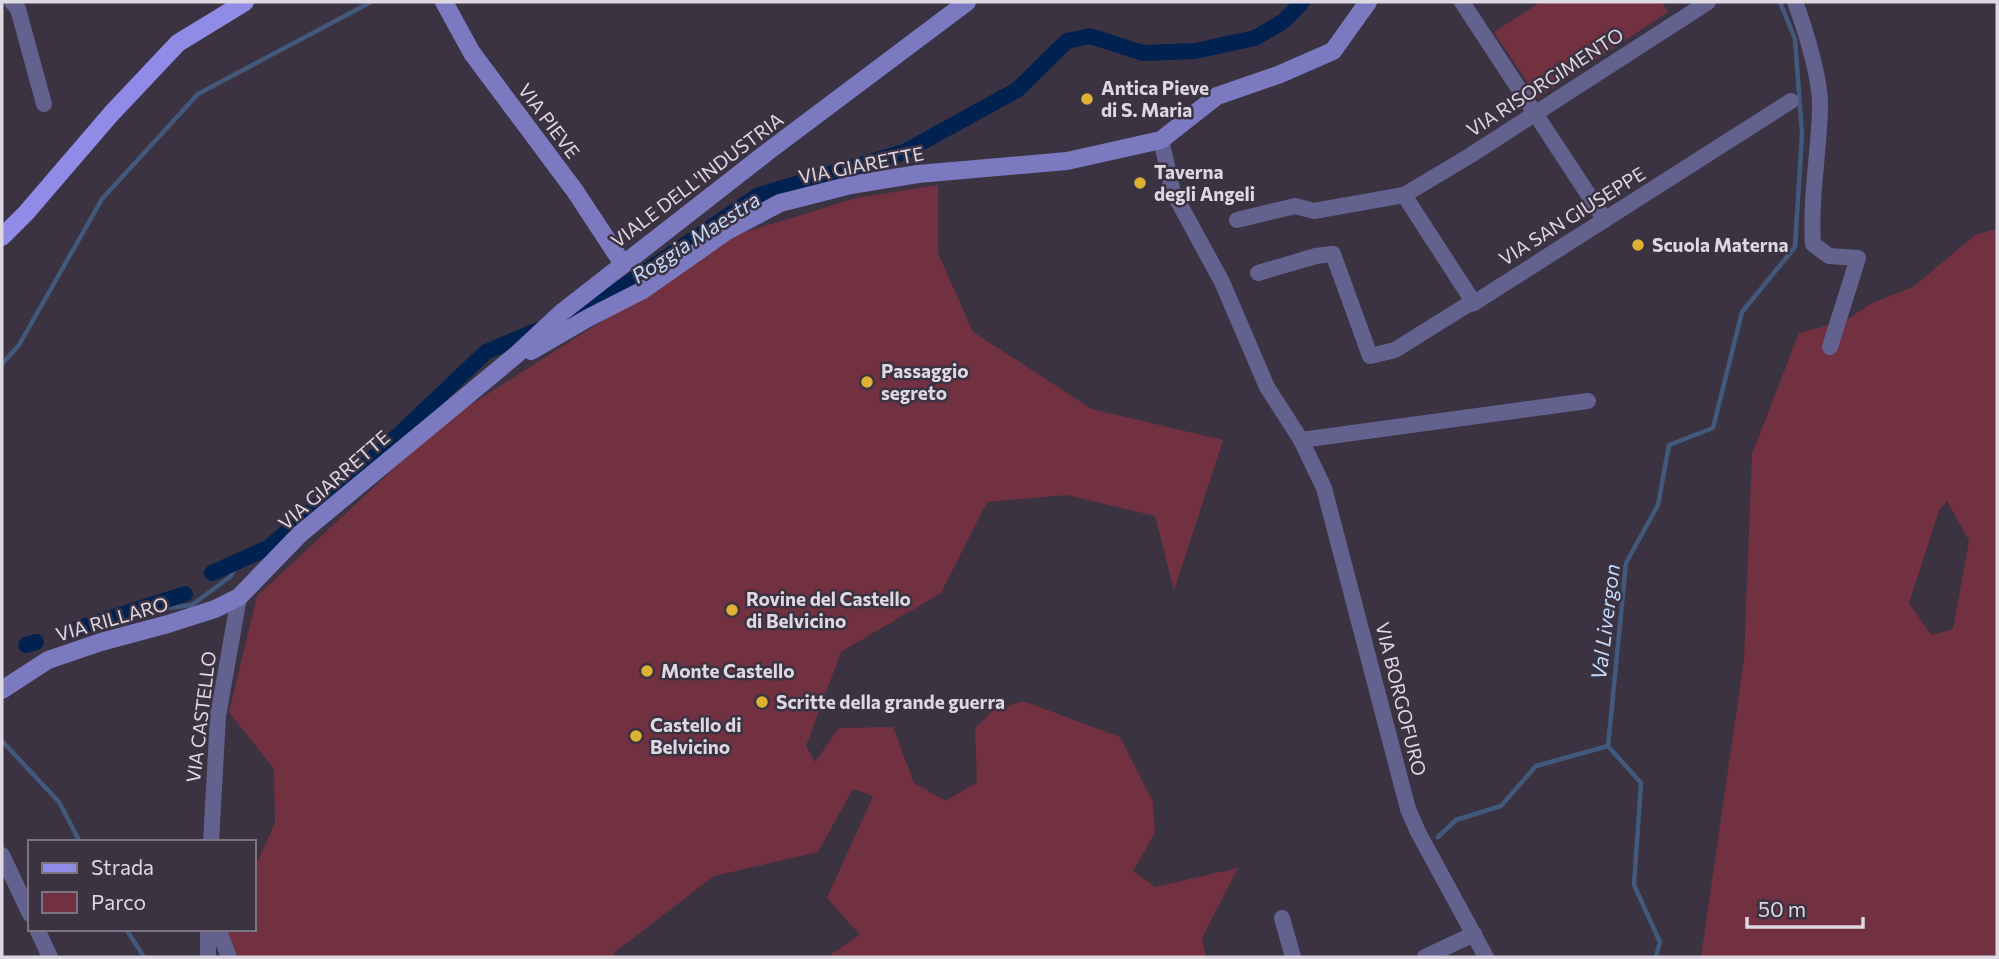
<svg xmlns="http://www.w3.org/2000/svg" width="1999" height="959" font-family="Commissioner,sans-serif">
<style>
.green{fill:#713141;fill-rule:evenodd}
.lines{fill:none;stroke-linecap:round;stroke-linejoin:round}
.stream{stroke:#43597c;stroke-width:4.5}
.canal{stroke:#002251;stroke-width:16}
.street{stroke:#63628f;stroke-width:16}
.secondary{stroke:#7b79c0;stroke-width:18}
.primary{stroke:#8f8be6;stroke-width:18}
.poi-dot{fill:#deb133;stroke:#3b3242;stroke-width:2.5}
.labels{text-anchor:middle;stroke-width:5;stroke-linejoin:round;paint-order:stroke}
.street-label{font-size:19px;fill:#ded8e2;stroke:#3b3242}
.poi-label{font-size:19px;font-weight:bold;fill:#ded8e2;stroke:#3b3242;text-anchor:start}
.water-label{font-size:21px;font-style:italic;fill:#c3d9f9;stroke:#3b3242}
</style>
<rect width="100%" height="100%" fill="#3b3242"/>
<g class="green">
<polygon points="1541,2 1662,2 1668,12 1538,98 1494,32"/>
<polygon points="938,185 938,253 973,332 1092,409 1223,440 1174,591 1155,516 1067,495 987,502 941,593 841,652 806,746 815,762 839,728 893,727 914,783 946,801 977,782 975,728 994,710 1023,701 1120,737 1153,802 1155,833 1133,871 1155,887 1238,868 1202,938 1206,957 827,957 860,935 827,898 873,796 853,789 818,852 714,876 615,952 613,957 231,957 225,929 254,929 254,869 275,823 274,769 229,712 257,596 445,421 739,234 856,198"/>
<path d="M 1997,229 L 1997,957 L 1701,957 L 1744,659 L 1752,454 L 1799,333 L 1845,321 L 1872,303 L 1913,287 L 1975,235 ZM 1947,501 L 1969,541 L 1953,629 L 1931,635 L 1909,603 L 1939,511 Z"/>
</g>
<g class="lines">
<g class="stream">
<polyline points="2,364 19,345 102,199 198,94 371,2"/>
<polyline points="151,605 168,608 192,605 231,576 240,560"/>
<polyline points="2,741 59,802 80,842"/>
<polyline points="1438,837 1456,820 1501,806 1536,766 1608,746"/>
<polyline points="126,929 144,957"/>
<polyline points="1656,957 1660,942 1634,885 1641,783 1608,746 1626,563 1658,505 1669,445 1713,428 1742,312 1795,247 1802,134 1795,39 1780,2"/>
</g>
<g class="canal">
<polyline points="212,573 268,548 388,445 486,352 593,307 759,195 904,152 1017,90 1067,41 1090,36 1143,53 1195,51 1255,38 1284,21 1302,2"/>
<polyline points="70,631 185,594"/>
<polyline points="26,645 36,642"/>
</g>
<g class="street">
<polyline points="12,2 18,9 44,104"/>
<polyline points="1462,2 1605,220"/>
<path d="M 1795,2 C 1805,28 1821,80 1820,108 C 1819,153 1810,198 1813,244 L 1829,256 L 1858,258 L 1830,347"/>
<polyline points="1161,140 1173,192 1222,282 1267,387 1301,440 1324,488 1408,809 1418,832 1486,957"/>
<polyline points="1404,195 1474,303"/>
<polyline points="1237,220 1295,206 1314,211 1404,195 1471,155 1708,2"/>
<polyline points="1258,273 1316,256 1333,254 1370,356 1395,350 1467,305 1474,303 1791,101"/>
<polyline points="1301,440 1588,401"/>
<polyline points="211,842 218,716 239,597"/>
<polyline points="2,855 30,914"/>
<polyline points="1282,918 1293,957"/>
<polyline points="37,929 50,957"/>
<polyline points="208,929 208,957"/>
<polyline points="218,929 229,957"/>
<polyline points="1425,957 1474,934"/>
</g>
<g class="secondary">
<polyline points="444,2 472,53 575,191 623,264"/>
<polyline points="531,351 588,318 643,290 727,231 780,203 851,185 918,174 1067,161 1161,140 1217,96 1278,75 1333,51 1368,2"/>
<polyline points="2,690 48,660 101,642 168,624 215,609 239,597 300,534 516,355 561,313 770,150 967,2"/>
</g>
<polyline class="primary" points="2,237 26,213 111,114 178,43 245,2"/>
</g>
<g class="poi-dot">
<circle cx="1087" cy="99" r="7"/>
<circle cx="1140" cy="183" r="7"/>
<circle cx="1638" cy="245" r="7"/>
<circle cx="867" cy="382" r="7"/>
<circle cx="732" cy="610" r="7"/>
<circle cx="647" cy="671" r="7"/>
<circle cx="762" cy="702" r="7"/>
<circle cx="636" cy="736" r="7"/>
</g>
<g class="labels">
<g class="street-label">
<text transform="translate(1545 82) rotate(-33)" y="7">VIA RISORGIMENTO</text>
<text transform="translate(549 121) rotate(53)" y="7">VIA PIEVE</text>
<text transform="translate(861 165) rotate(-11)" y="7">VIA GIARETTE</text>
<text transform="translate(697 180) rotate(-37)" y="7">VIALE DELL'INDUSTRIA</text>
<text transform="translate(1572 216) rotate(-32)" y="7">VIA SAN GIUSEPPE</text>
<text transform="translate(334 480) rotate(-41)" y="7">VIA GIARRETTE</text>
<text transform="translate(112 619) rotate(-16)" y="7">VIA RILLARO</text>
<text transform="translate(1401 699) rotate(76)" y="7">VIA BORGOFURO</text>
<text transform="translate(201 717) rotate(-83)" y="7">VIA CASTELLO</text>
</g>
<g class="poi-label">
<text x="1101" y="95">Antica Pieve<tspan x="1101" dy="22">di S. Maria</tspan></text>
<text x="1154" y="179">Taverna<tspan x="1154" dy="22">degli Angeli</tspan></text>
<text x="1652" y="252">Scuola Materna</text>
<text x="881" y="378">Passaggio<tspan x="881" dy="22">segreto</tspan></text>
<text x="746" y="606">Rovine del Castello<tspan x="746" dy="22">di Belvicino</tspan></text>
<text x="661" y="678">Monte Castello</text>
<text x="776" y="709">Scritte della grande guerra</text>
<text x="650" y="732">Castello di<tspan x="650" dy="22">Belvicino</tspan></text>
</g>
<g class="water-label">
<text transform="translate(696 238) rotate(-33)" y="7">Roggia Maestra</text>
<text transform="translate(1606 622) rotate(-83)" y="7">Val Livergon</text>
</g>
</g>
<rect width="1999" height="959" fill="none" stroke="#ded8e2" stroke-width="7"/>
<rect x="28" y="840" width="228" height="91" fill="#3b3242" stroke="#7c7482" stroke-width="2"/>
<rect x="42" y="863" width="35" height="10" fill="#8f8be6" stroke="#7c7482" stroke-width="2"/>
<text x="91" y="875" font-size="21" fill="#ded8e2">Strada</text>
<rect x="42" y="892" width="35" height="21" fill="#713141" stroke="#7c7482" stroke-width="2"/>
<text x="91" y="910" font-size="21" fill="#ded8e2">Parco</text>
<path d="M1747 917v10h116v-10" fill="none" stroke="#ded8e2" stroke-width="3.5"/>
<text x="1758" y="917" font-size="21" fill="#ded8e2" stroke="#3b3242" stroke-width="5" paint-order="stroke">50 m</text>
</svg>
